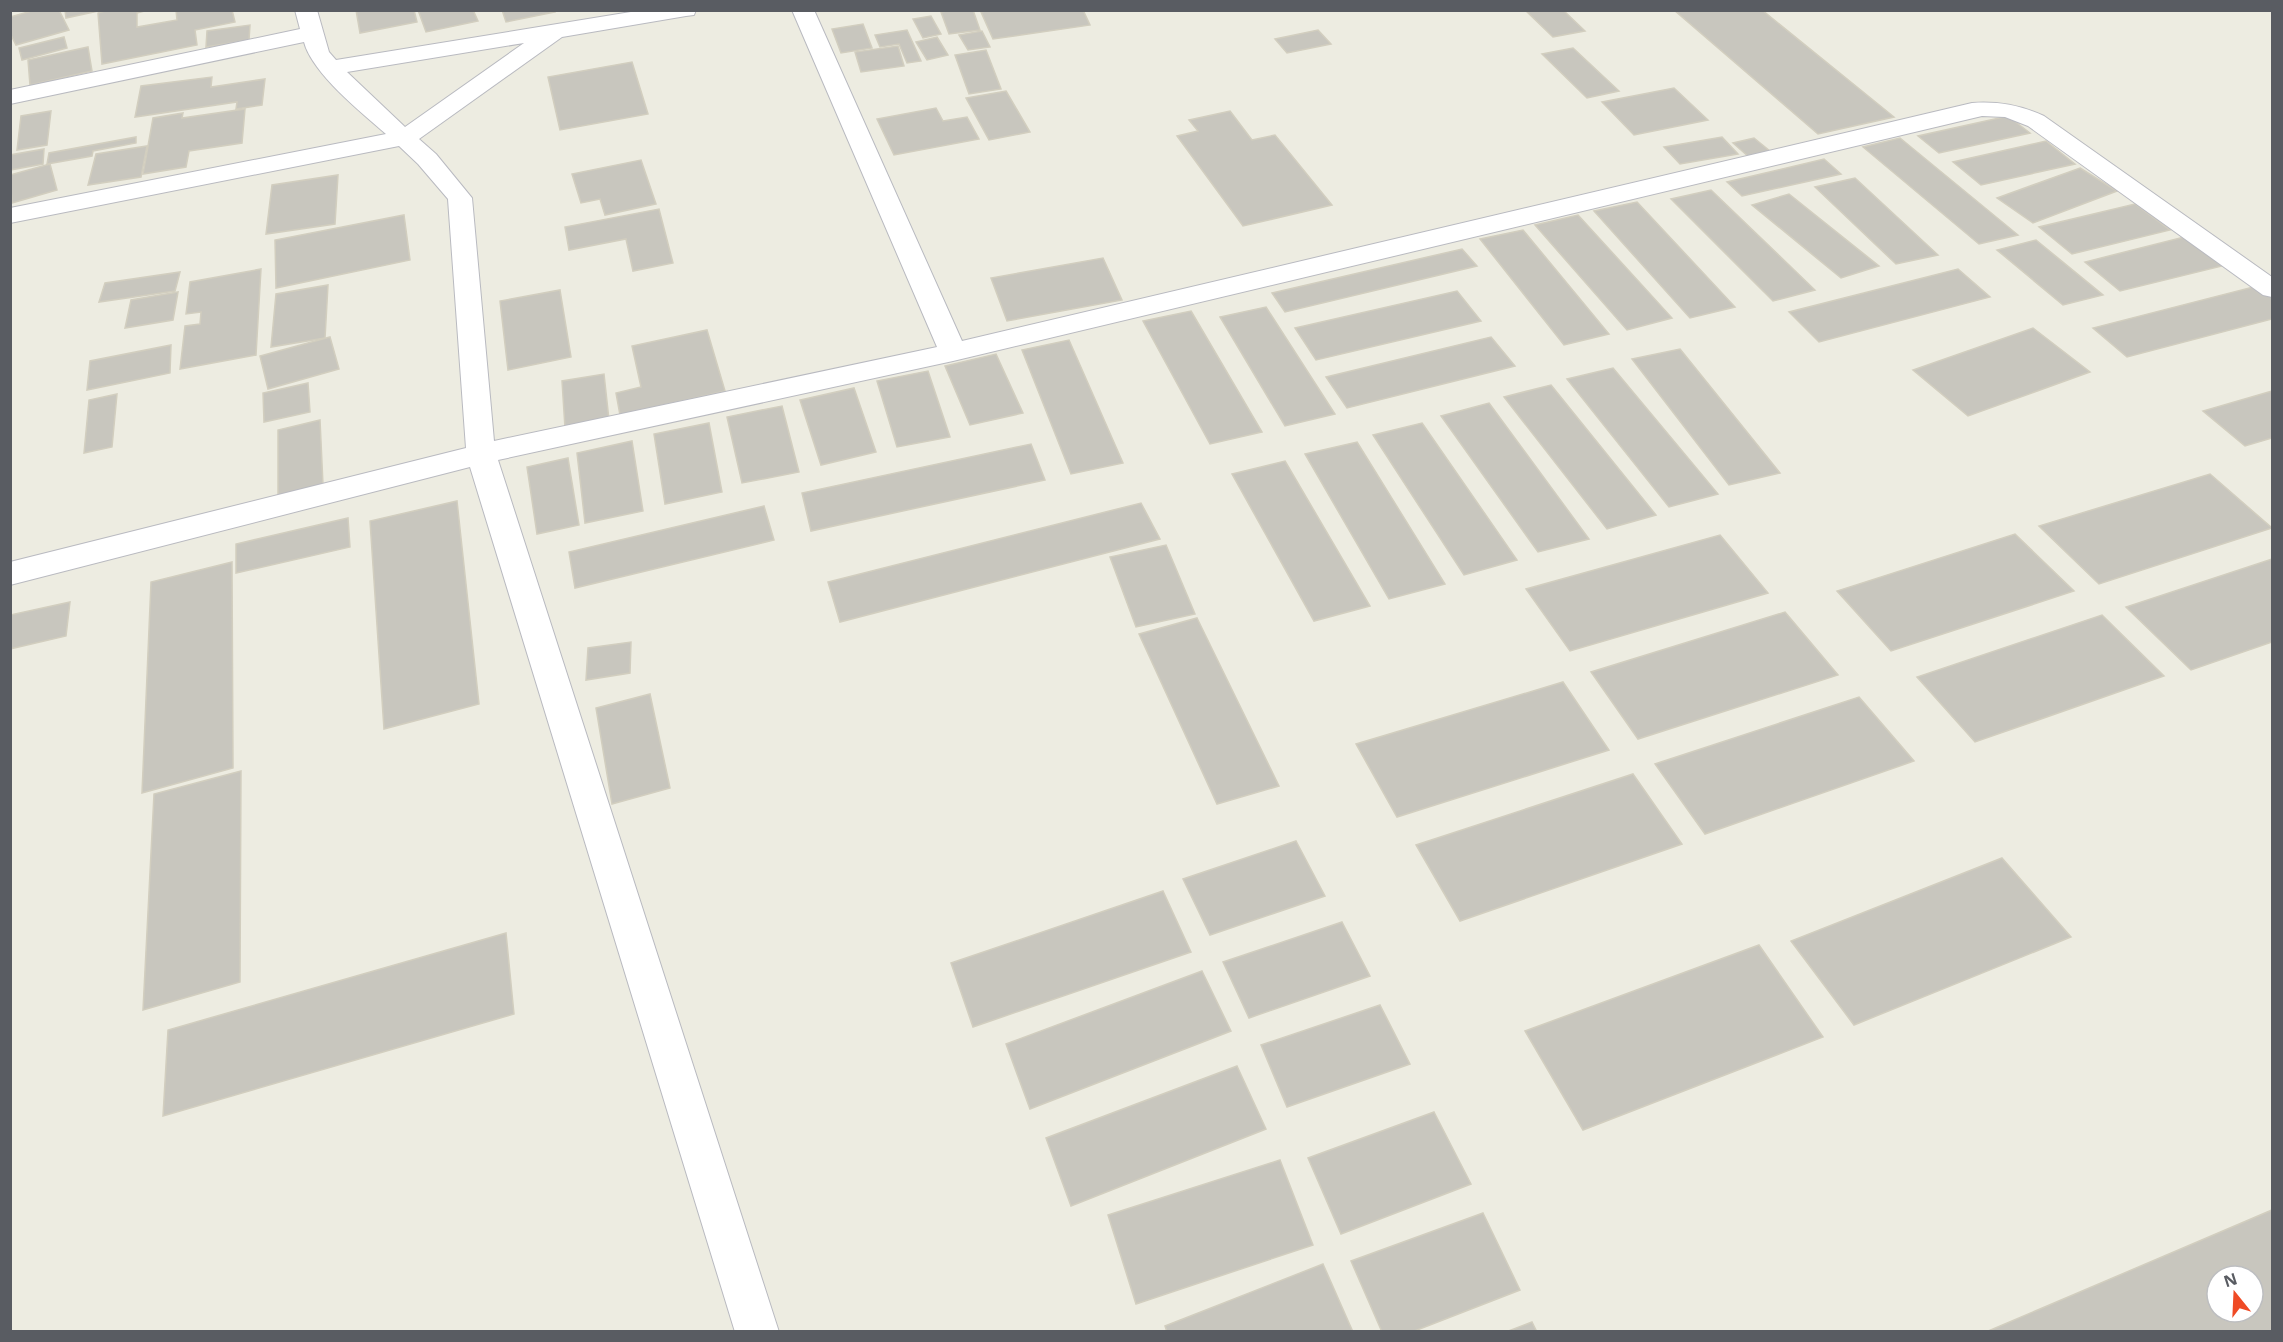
<svg xmlns="http://www.w3.org/2000/svg" width="2283" height="1342" font-family="'Open Sans',sans-serif">
<style>
.building{fill:#c8c6be;stroke:#d2cebf;stroke-width:1.5;fill-rule:evenodd}
.lines{fill:none;stroke-linecap:round;stroke-linejoin:round}
.minor-casing{stroke:#b9bac0;stroke-width:2}
.minor{fill:#fff;fill-rule:evenodd}
</style>
<rect width="100%" height="100%" fill="#edece1"/>
<g class="building">
<polygon points="35,10 59,10 69,30 16,45 10,33 10,17"/>
<polygon points="65,10 99,10 99,11 66,18"/>
<polygon points="108,10 148,10 137,13 137,27 177,20 176,10 232,10 235,22 195,30 197,45 102,64 98,13"/>
<polygon points="356,10 414,10 417,22 360,33"/>
<polygon points="418,10 473,10 478,21 426,32"/>
<polygon points="502,10 554,10 555,12 506,22"/>
<polygon points="953,10 973,10 980,30 949,34 941,12"/>
<polygon points="991,10 1083,10 1090,25 993,39 981,12"/>
<polygon points="1563,10 1585,31 1553,37 1526,11"/>
<polygon points="1674,10 1762,10 1894,117 1818,134"/>
<polygon points="931,16 941,34 923,38 913,19"/>
<polygon points="863,24 872,48 841,53 832,29"/>
<polygon points="250,25 249,40 206,47 207,31"/>
<polygon points="907,30 921,61 907,63 899,44 880,47 875,35"/>
<polygon points="1318,30 1331,44 1287,53 1275,39"/>
<polygon points="982,31 990,47 968,50 959,35"/>
<polygon points="64,37 67,48 22,60 19,48"/>
<polygon points="937,37 948,55 927,60 916,42"/>
<polygon points="898,46 904,66 861,72 855,52"/>
<polygon points="88,47 92,71 30,85 28,60"/>
<polygon points="1573,48 1619,91 1587,98 1542,54"/>
<polygon points="986,50 1001,89 969,94 955,55"/>
<polygon points="632,62 648,114 560,130 548,77"/>
<polygon points="212,77 211,87 265,79 262,105 236,109 237,102 135,117 141,86"/>
<polygon points="1674,88 1708,120 1634,135 1602,102"/>
<polygon points="1006,91 1030,132 989,140 966,98"/>
<polygon points="936,108 943,121 967,117 979,139 894,155 877,119"/>
<polygon points="245,109 242,143 189,151 186,167 143,174 153,118 183,113 182,118"/>
<polygon points="51,111 47,145 17,150 21,116"/>
<polygon points="1230,111 1252,140 1275,135 1332,205 1243,226 1177,136 1198,131 1189,120"/>
<polygon points="2008,116 2030,133 1939,153 1918,136"/>
<polygon points="136,137 136,143 93,151 92,156 47,164 49,153"/>
<polygon points="1722,137 1738,154 1680,164 1664,147"/>
<polygon points="1754,138 1771,152 1750,158 1733,143"/>
<polygon points="1900,138 2018,235 1979,244 1863,147"/>
<polygon points="2046,141 2075,164 1981,185 1953,162"/>
<polygon points="147,146 141,177 88,185 96,154"/>
<polygon points="44,149 43,164 10,170 10,155"/>
<polygon points="1824,159 1841,174 1742,196 1727,182"/>
<polygon points="641,160 656,204 605,215 600,199 581,203 572,174"/>
<polygon points="50,164 57,190 12,203 10,175"/>
<polygon points="2080,168 2117,191 2033,223 1997,198"/>
<polygon points="338,175 335,224 266,234 272,185"/>
<polygon points="1855,178 1938,255 1896,264 1815,187"/>
<polygon points="1711,190 1815,290 1773,301 1671,199"/>
<polygon points="1789,194 1879,266 1841,278 1752,205"/>
<polygon points="1637,202 1735,307 1690,318 1594,211"/>
<polygon points="2135,204 2170,230 2072,254 2039,227"/>
<polygon points="659,209 673,263 633,271 626,239 569,250 565,227"/>
<polygon points="404,215 410,260 276,288 275,240"/>
<polygon points="1578,215 1672,318 1627,330 1535,225"/>
<polygon points="1523,230 1609,334 1564,345 1480,239"/>
<polygon points="2184,237 2222,266 2120,291 2085,262"/>
<polygon points="2036,240 2103,295 2063,305 1997,250"/>
<polygon points="1462,249 1477,266 1285,312 1272,293"/>
<polygon points="1103,258 1122,300 1007,321 991,278"/>
<polygon points="261,269 256,355 180,369 185,326 200,324 201,312 186,314 190,282"/>
<polygon points="1958,269 1990,297 1819,342 1789,312"/>
<polygon points="180,272 175,291 99,302 105,283"/>
<polygon points="328,285 325,338 271,347 276,294"/>
<polygon points="2257,286 2272,298 2272,319 2127,357 2093,328"/>
<polygon points="560,290 571,357 508,370 500,301"/>
<polygon points="1457,291 1481,321 1316,360 1295,328"/>
<polygon points="178,292 173,320 125,328 131,300"/>
<polygon points="1266,307 1335,414 1285,426 1220,317"/>
<polygon points="1191,311 1262,432 1210,444 1143,321"/>
<polygon points="2033,328 2090,372 1968,416 1913,370"/>
<polygon points="707,330 725,391 620,415 616,393 641,387 632,346"/>
<polygon points="330,337 339,369 268,389 260,356"/>
<polygon points="1491,337 1515,366 1347,408 1326,377"/>
<polygon points="1069,340 1123,463 1071,474 1022,350"/>
<polygon points="171,345 170,373 87,390 90,361"/>
<polygon points="1680,349 1780,473 1729,485 1632,359"/>
<polygon points="996,354 1023,413 970,425 945,366"/>
<polygon points="1613,368 1718,494 1669,507 1567,379"/>
<polygon points="928,371 950,437 897,447 877,381"/>
<polygon points="604,374 609,420 565,428 562,381"/>
<polygon points="308,383 310,412 264,422 263,393"/>
<polygon points="1551,385 1656,515 1607,529 1504,397"/>
<polygon points="854,388 876,452 821,465 800,400"/>
<polygon points="2272,391 2272,438 2245,446 2203,411"/>
<polygon points="117,394 112,447 84,453 89,400"/>
<polygon points="1489,403 1589,539 1538,552 1441,416"/>
<polygon points="782,406 799,472 742,483 727,417"/>
<polygon points="320,420 323,485 278,495 278,430"/>
<polygon points="709,423 722,492 665,504 654,434"/>
<polygon points="1422,423 1517,560 1464,575 1373,435"/>
<polygon points="632,441 643,511 585,523 577,453"/>
<polygon points="1357,442 1445,584 1389,599 1305,454"/>
<polygon points="1031,444 1045,480 811,531 802,493"/>
<polygon points="568,458 579,525 537,534 527,467"/>
<polygon points="1285,461 1370,606 1314,621 1232,474"/>
<polygon points="2210,474 2272,528 2099,584 2039,526"/>
<polygon points="457,501 479,704 384,729 370,521"/>
<polygon points="1141,503 1160,539 840,622 828,582"/>
<polygon points="764,506 774,540 575,588 569,552"/>
<polygon points="348,518 350,547 236,573 236,544"/>
<polygon points="2015,534 2074,591 1891,651 1837,591"/>
<polygon points="1720,535 1768,593 1570,651 1526,589"/>
<polygon points="1166,545 1195,614 1136,627 1110,557"/>
<polygon points="2272,559 2272,642 2191,670 2126,607"/>
<polygon points="232,562 233,768 142,793 151,582"/>
<polygon points="70,602 66,636 10,649 10,615"/>
<polygon points="1785,612 1838,675 1638,739 1591,672"/>
<polygon points="2102,615 2164,676 1975,742 1917,677"/>
<polygon points="1197,618 1279,786 1217,804 1139,634"/>
<polygon points="631,642 630,673 586,680 588,648"/>
<polygon points="1563,682 1609,750 1397,817 1356,744"/>
<polygon points="650,694 670,788 612,804 596,708"/>
<polygon points="1859,697 1914,761 1705,834 1655,764"/>
<polygon points="241,771 240,982 143,1010 154,794"/>
<polygon points="1633,774 1682,844 1460,921 1416,845"/>
<polygon points="1296,841 1325,896 1210,935 1183,879"/>
<polygon points="2002,858 2071,937 1854,1025 1791,941"/>
<polygon points="1163,891 1191,952 973,1027 951,963"/>
<polygon points="1342,922 1370,976 1249,1018 1223,962"/>
<polygon points="506,933 514,1014 163,1116 168,1030"/>
<polygon points="1759,945 1823,1037 1583,1130 1525,1031"/>
<polygon points="1202,971 1231,1031 1030,1109 1006,1044"/>
<polygon points="1380,1005 1410,1064 1287,1107 1261,1045"/>
<polygon points="1237,1066 1266,1129 1071,1206 1046,1138"/>
<polygon points="1434,1112 1471,1184 1341,1234 1308,1158"/>
<polygon points="1280,1160 1313,1245 1136,1304 1108,1215"/>
<path d="M 2272,1210 L 2272,1332 L 1986,1332 ZM 2217,1276 L 2253,1276 L 2253,1312 L 2217,1312 Z"/>
<polygon points="1483,1213 1520,1290 1412,1332 1382,1332 1351,1261"/>
<polygon points="1323,1264 1353,1332 1167,1332 1165,1326"/>
<polygon points="1532,1322 1537,1332 1506,1332"/>
</g>
<g class="lines">
<defs>
<path id="minor" d="M 295,10 L 317,10 L 329,52 L 336,60 L 643,10 L 696,10 L 694,15 L 686,16 L 562,37 L 419,139 L 436,154 L 472,198 L 494,441 L 937,347 L 792,10 L 814,10 L 962,341 L 1972,103 C 1998,101 2020,105 2044,116 L 2272,277 L 2272,297 L 2263,295 L 2028,126 L 2005,117 L 1982,116 L 953,361 L 498,460 L 779,1332 L 735,1332 L 470,467 L 10,585 L 10,562 L 466,448 L 448,199 L 418,164 L 399,146 L 10,223 L 10,208 L 386,134 C 361,112 312,73 304,42 L 10,104 L 10,90 L 300,29 ZM 524,43 L 405,127 L 347,72 Z"/>
</defs>
<use href="#minor" class="minor-casing"/>
<use href="#minor" class="minor"/>
</g>
<rect width="2283" height="1342" fill="none" stroke="#595c62" stroke-width="24"/>
<g transform="translate(2235 1294) rotate(342)"><circle r="28" fill="#ffffff" stroke="#bdbec0" stroke-width="1.5"/>
<path d="M0-4.5L10 22L0 15L-10 22Z" fill="#ef4a25"/>
<text y="-9" font-size="16" font-weight="bold" text-anchor="middle" fill="#595c62">N</text>
</g>
</svg>
